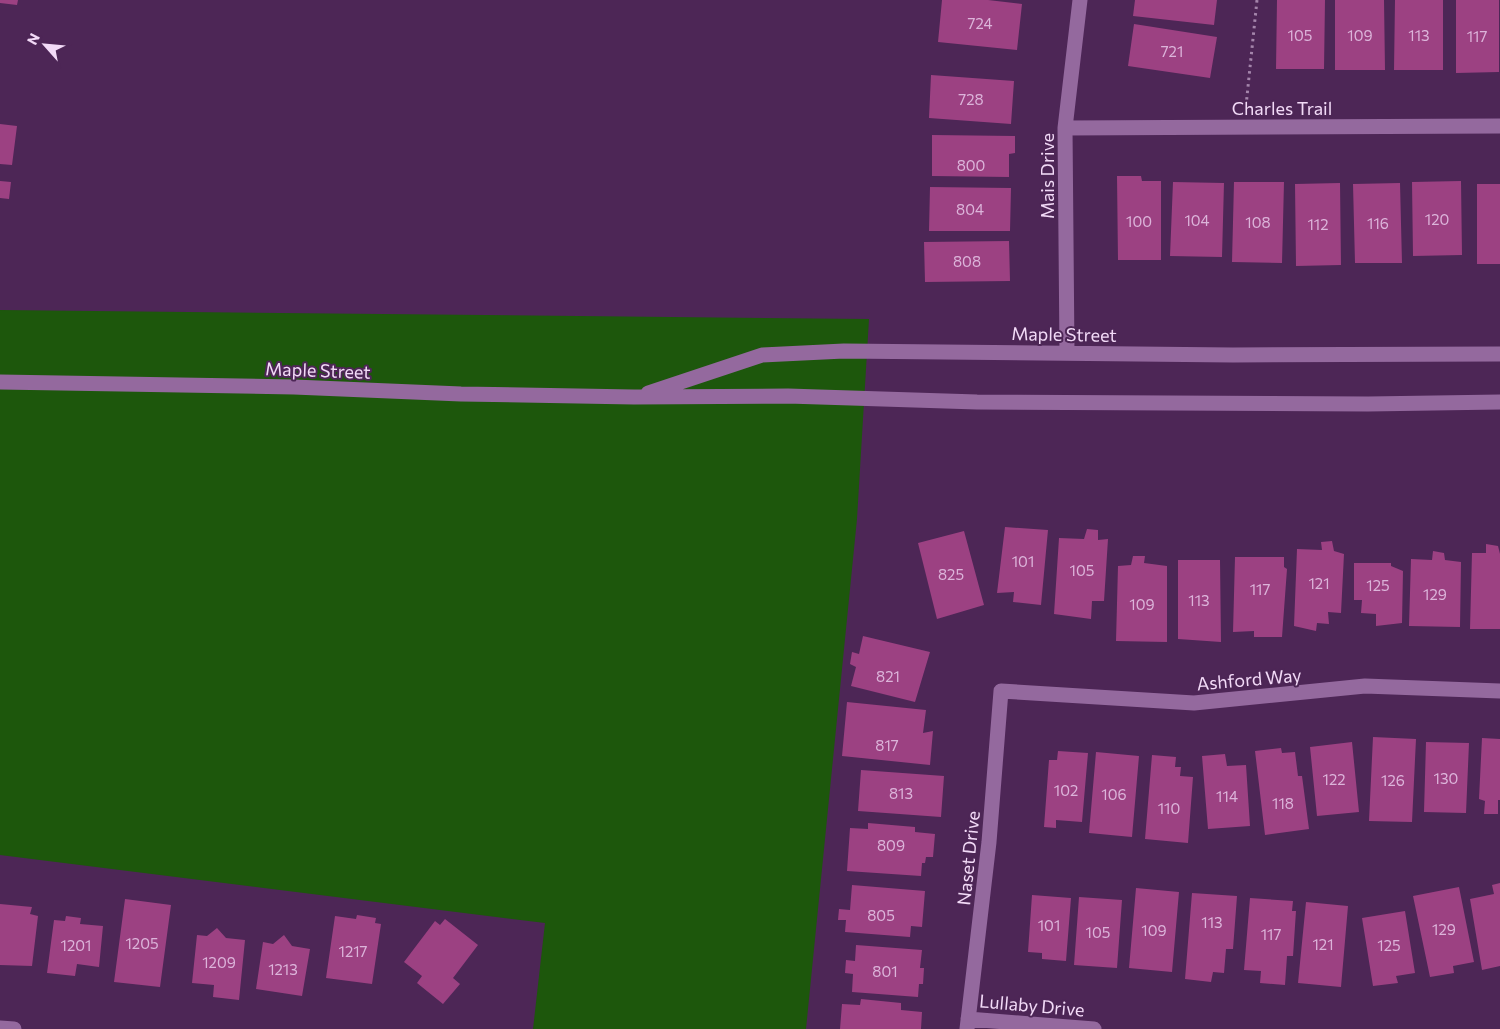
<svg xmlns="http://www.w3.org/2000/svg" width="1500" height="1029" viewBox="0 0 1500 1029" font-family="Commissioner,sans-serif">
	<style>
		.green { fill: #1d570c }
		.building { fill: #9c4182 }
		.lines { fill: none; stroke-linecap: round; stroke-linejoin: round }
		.path { stroke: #a485ab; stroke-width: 3; stroke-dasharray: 2.5 4; stroke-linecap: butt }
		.minor { stroke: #94699e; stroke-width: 15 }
		.labels { text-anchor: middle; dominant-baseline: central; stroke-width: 4; stroke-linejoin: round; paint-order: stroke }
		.number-label { font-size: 15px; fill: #dcb4da }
		.street-label { font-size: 18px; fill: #f2daf7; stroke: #4d2656 }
	</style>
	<rect width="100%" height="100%" fill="#4d2656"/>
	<!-- green -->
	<path class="green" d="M0,310L869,319L857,519L806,1029H533L545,923L0,855Z"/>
	<!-- building -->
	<path class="building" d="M0,0H18L17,5L0,3Z
		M942,0H988L1022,4L1017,50L938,42Z
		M1135,0H1217L1214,25L1133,16Z
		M1277,0H1325L1324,69H1276Z
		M1335,0H1384L1385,70H1335Z
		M1395,0H1443V70H1394Z
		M1456,0H1499V72L1456,73Z
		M1134,24L1217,37L1210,78L1128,66Z
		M931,75L1014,81L1011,124L929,118Z
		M0,124L17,126L12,165L0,164Z
		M932,135L1015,136V153L1009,154V177L932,176Z
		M1117,176H1141L1142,181H1161V260H1118Z
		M0,181L11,182L9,199L0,198Z
		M1461,181L1462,255L1413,256L1412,182Z
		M1173,182L1224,183L1222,257L1170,256Z
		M1234,182H1284L1282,263L1232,262Z
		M1340,183L1341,265L1296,266L1295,184Z
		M1400,183L1402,263H1355L1353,184Z
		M1477,184H1500V264H1477Z
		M930,187L1011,188L1010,231H929Z
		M1009,241L1010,281L925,282L924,242Z
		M1005,527L1048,530L1041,605L1013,602L1014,592L997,593Z
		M1087,529L1098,530V540L1108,539L1104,601H1092L1091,619L1054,614L1059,538L1084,539Z
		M964,531L984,605L937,619L918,543Z
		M1332,541L1334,551L1344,554L1341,613L1328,612L1329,624L1317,623L1316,631L1294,626L1297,549L1322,550L1321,542Z
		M1486,544L1498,546L1500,554V629H1470L1472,553H1486Z
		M1433,551L1444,553L1445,560L1461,562L1460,627L1409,626L1411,559L1432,560Z
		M1133,556H1145L1144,563L1167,566V642L1116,641L1118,566L1131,565Z
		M1235,557H1284V567L1287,569L1282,637H1254V631L1233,632Z
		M1178,560H1220L1221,642L1178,639Z
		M1354,563H1391V566L1403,571L1402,623L1376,626V614L1361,613L1362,600H1354Z
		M863,636L930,652L915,702L851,686L856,667L850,664L852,652L859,654Z
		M847,702L926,710L923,733L933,731L930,765L842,756Z
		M1373,737L1416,739L1412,822L1369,821Z
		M1482,738L1500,739V800H1498V814H1484L1485,801L1479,799Z
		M1352,742L1359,812L1317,816L1310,747Z
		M1426,742L1469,743L1466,813L1424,812Z
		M1281,748L1282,753L1295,752L1298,776H1302L1309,829L1265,835L1255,751Z
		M1058,751L1088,753L1082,822L1056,820V828L1044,827L1049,760H1057Z
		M1096,752L1139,756L1132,837L1089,833Z
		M1225,754L1227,766L1246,765L1250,826L1208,829L1202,756Z
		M1152,755L1176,757L1175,767H1181L1180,776L1193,777L1188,843L1145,839Z
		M861,770L944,776L941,817L858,811Z
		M868,823L915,827V832L935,834L933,857H926L925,863H922L921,876L847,871L850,828L868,829Z
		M1500,883V966L1482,970L1470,899L1494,894L1492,885Z
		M852,885L925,891L922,927L911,926L910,937L845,932L846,920H838L839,909L850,910Z
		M1459,887L1474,962L1453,966L1454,973L1430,977L1413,896Z
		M1136,888L1179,892L1172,972L1129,968Z
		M1192,893L1237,896L1233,949H1226L1224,973L1213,972L1211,982L1185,979Z
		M1032,895L1071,898L1066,961L1042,959V953L1028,952Z
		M1079,897L1122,900L1117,968L1074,965Z
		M1250,898L1293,901L1292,911H1296L1293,956H1287L1285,985L1260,983L1261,971L1244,970Z
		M125,899L171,905L160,987L114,982Z
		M1306,902L1348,906L1341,987L1298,983Z
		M0,904L32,907L30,914L38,916L32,966L0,965Z
		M1405,911L1415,973L1396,976L1398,983L1373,986L1362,918Z
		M357,915L376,918L375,923L381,924L372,984L326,978L335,916L356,919Z
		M66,916L81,918L80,924L103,926L99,967L77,964L75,976L47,973L54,920L65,921Z
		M445,919L478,945L453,978L460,984L443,1004L417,983L422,976L404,962L435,921L440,925Z
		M217,928L226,938L245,940L239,1000L213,997L214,985L192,983L197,935L207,936Z
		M284,935L292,946L310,949L302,996L256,989L263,942L273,944Z
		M856,945L922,950L920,968H924L923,984H919L918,997L852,992L853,974L845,973L846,960L855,961Z
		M861,999L901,1003V1010L922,1012L921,1029H840L842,1004L860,1005Z"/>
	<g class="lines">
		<!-- path -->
		<path class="path" d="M1246,106L1257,0"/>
		<!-- minor -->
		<path class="minor" d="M1065,128L1500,126
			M1067,353L1065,128L1080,0
			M0,382L294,387L461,394L634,397L788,396L977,402L1368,404L1500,402
			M648,393L762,355L844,351L1233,355L1500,354
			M968,1019L1094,1029
			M0,1028L14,1029
			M967,1029L989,842L1001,691L1194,703L1365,686L1500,691"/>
	</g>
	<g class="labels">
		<!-- number labels -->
		<g class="number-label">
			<text x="980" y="23">724</text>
			<text x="1300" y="35">105</text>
			<text x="1360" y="35">109</text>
			<text x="1419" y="35">113</text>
			<text x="1477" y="36">117</text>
			<text x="1172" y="51">721</text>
			<text x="971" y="99">728</text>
			<text x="971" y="165">800</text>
			<text x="970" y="209">804</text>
			<text x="1437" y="219">120</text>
			<text x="1197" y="220">104</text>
			<text x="1139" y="221">100</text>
			<text x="1258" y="222">108</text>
			<text x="1378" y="223">116</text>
			<text x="1318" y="224">112</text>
			<text x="967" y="261">808</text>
			<text x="1023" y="561">101</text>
			<text x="1082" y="570">105</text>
			<text x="951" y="574">825</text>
			<text x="1319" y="583">121</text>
			<text x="1378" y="585">125</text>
			<text x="1260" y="589">117</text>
			<text x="1435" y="594">129</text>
			<text x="1199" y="600">113</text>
			<text x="1142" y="604">109</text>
			<text x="888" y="676">821</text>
			<text x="887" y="745">817</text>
			<text x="1446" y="778">130</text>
			<text x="1334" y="779">122</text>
			<text x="1393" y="780">126</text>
			<text x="1066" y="790">102</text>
			<text x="901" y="793">813</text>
			<text x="1114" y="794">106</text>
			<text x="1227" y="796">114</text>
			<text x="1283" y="803">118</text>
			<text x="1169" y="808">110</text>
			<text x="891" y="845">809</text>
			<text x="881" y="915">805</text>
			<text x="1212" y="922">113</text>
			<text x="1049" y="925">101</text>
			<text x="1444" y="929">129</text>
			<text x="1154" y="930">109</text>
			<text x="1098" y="932">105</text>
			<text x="1271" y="934">117</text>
			<text x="142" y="943">1205</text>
			<text x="1323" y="944">121</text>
			<text x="76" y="945">1201</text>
			<text x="1389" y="945">125</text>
			<text x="353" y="951">1217</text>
			<text x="219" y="962">1209</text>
			<text x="283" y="969">1213</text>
			<text x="885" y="971">801</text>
		</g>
		<!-- street labels -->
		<g class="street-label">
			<text x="1282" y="108">Charles Trail</text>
			<text transform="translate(1047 176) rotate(-90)">Mais Drive</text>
			<text transform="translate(1064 334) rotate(1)">Maple Street</text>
			<text transform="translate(318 370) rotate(2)">Maple Street</text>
			<text transform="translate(1249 679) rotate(-5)">Ashford Way</text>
			<text transform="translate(968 858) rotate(-84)">Naset Drive</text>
			<text transform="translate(1032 1005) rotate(5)">Lullaby Drive</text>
		</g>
	</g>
	<!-- north arrow -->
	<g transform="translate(45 45) rotate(297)" stroke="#4d2656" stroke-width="4" paint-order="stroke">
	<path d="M0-4L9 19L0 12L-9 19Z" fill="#f2daf7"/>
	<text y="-8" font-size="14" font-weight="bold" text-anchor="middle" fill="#f2daf7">N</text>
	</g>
</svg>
